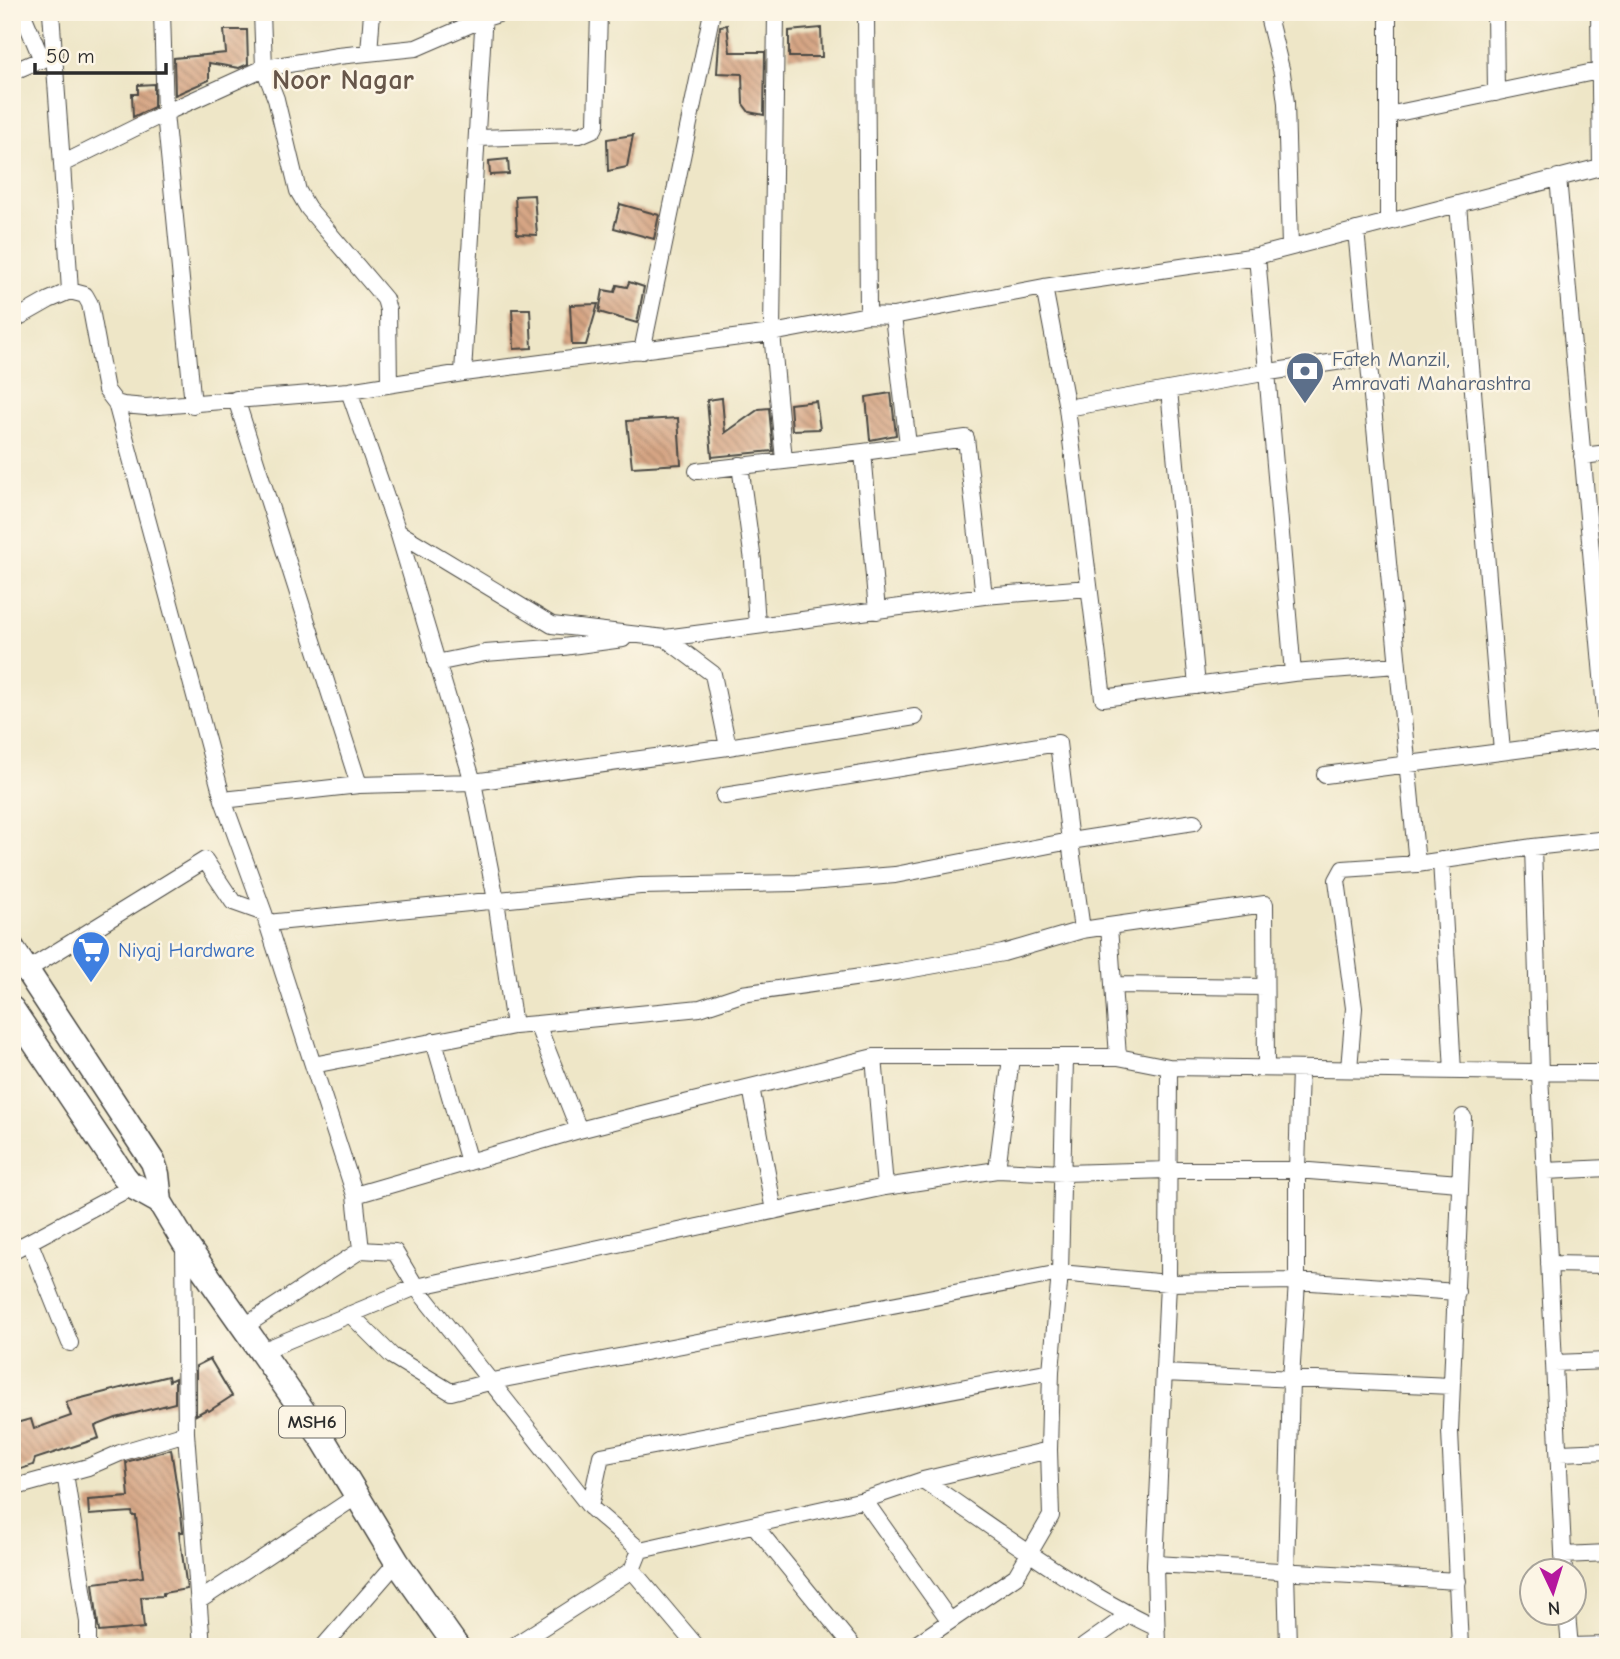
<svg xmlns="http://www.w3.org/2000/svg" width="1620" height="1659" viewBox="0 0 1620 1659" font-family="'Comic Neue',sans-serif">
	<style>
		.building { fill: url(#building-back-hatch) }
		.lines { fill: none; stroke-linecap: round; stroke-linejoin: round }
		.minor-casing { stroke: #484742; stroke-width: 18 }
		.primary-casing { stroke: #484742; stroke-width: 27 }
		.minor { stroke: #fff; stroke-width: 16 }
		.primary { stroke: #fff; stroke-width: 24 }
		.labels { text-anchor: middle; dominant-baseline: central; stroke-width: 5; stroke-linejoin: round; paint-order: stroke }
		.shield { fill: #fcf5e5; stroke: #6a6863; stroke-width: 2 }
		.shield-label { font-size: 19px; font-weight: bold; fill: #2b2b2b }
		.service-label { font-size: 21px; fill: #4e5e75; stroke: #fcf5e5; text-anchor: start }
		.shop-label { font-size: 21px; fill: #366cbe; stroke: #fcf5e5; text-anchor: start }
		.district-label { font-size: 28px; font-weight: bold; fill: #67564a; stroke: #fcf5e5 }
	</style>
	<defs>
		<pattern id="building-back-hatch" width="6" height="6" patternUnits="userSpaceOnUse" patternTransform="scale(1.75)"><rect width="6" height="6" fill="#d6a584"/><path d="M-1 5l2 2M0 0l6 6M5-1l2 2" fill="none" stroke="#ae876c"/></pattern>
	</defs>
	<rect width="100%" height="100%" fill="#fcf5e5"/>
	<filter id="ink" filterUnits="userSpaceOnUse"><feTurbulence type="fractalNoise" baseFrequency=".0143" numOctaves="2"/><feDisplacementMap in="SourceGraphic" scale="14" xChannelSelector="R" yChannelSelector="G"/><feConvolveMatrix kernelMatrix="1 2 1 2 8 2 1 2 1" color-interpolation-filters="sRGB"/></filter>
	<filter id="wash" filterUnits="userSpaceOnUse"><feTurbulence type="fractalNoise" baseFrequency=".00686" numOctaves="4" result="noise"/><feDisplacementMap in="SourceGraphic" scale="28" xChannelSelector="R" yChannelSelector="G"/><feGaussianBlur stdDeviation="1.57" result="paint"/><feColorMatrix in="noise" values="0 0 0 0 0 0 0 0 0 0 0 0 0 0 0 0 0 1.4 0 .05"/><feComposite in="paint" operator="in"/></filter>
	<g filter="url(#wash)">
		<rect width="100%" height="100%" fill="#eee6c7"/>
		<g id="blocks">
			<!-- building -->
			<path class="building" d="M727,25L730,52H765L764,115L749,112L743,104L742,74L717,73L720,26Z
				M821,28L822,57H789V31Z
				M224,30H247L248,64L239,68L209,63V80L175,95L174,58L226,53Z
				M154,84V107L133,117L132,94H138V85Z
				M633,135L627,167L608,171L607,139Z
				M508,159L509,174L490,175L489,161Z
				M534,195L537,235L517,234L515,196Z
				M620,204L659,215L654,239L614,228Z
				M629,282L644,287L637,323L599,312L603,290L615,292L617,285L627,287Z
				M598,304L586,345H572L570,305Z
				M512,309H530L532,348L514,349Z
				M891,393L896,435L870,440L866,397Z
				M722,398L725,433L759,409L769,408L773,451L712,457L707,400Z
				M816,401L820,429L792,430L790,404Z
				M678,418L681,464L632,467L627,421Z
				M210,1359L232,1396L209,1411L207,1409L196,1415V1366Z
				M168,1376L169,1381L175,1378V1403L116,1418L95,1426L99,1438L35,1459L33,1465L12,1472V1424L31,1419L34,1429L71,1416L66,1402Z
				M171,1449L181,1514L183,1532H179L187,1589L163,1593V1596L141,1597L144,1628L99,1632L93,1583L143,1577L136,1516H133L132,1512L89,1515L88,1500L129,1497L126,1462Z"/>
		</g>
	</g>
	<g filter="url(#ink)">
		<use href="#blocks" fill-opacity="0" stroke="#484742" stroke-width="2"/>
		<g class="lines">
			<defs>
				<path id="minor" d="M22,12L42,60
					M51,12L54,54
					M162,12L165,113L193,405
					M262,12L264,68L276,99L298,191L308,208L385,299L388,310L389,385
					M776,12L772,333L784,460
					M866,12L868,315
					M1267,12L1282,73L1286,103L1290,247
					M1495,12L1496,93
					M1599,12L1601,166
					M369,53L372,12
					M12,72L54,54L62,164L165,113L264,68L338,56L416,48L483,19L505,12
					M1388,115L1608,69
					M478,138L580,135L594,129L596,124L599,12
					M62,164L70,291
					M1558,177L1608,744
					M1458,204L1502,752
					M1388,222V12
					M1356,230L1417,864
					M1257,256L1293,673
					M1044,287L1067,408L1103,698L1293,673L1397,665
					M893,316L908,445
					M12,321L49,300L70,291L85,295L90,304L106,390L116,403L123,405L146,407L349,391L463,373L772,333L868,315L893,316L1044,287L1257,256L1608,165
					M642,351L712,12
					M463,373L484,12
					M1169,390L1197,686
					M349,391L398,532L473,782L496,900L514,1026
					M236,399L359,785L473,782L728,747L915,717
					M116,403L223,800L264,913L355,1195
					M1067,408L1269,372L1369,357
					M863,452L877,611
					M1582,456L1608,453
					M740,465L753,561L757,626
					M697,471L863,452L966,438L984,596
					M398,532L552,625L665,638L713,674L728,747
					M665,638L984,596L1089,588
					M436,663L485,653L563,647L623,639
					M1325,775L1608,738
					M724,796L1058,743L1070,841L1194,822
					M223,800L359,785
					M1533,847L1540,1073L1564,1572
					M1441,860L1453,1071
					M267,923L640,886L797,883L895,875L1070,841L1082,930L1109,926L1118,1057
					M1109,926L1265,904L1266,1068
					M27,970L205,860L233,902L264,913
					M1114,985L1265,987
					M537,1024L700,1008L742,994L896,972L1003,953L1082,930
					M434,1041L469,1162
					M874,1057L885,1187
					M313,1065L514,1026L537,1024L579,1130
					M1349,1069L1354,1008L1337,880L1343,869L1417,864L1533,847L1608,839
					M751,1087L774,1211
					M997,1170L1011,1058
					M1546,1171L1608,1168
					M30,1243L70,1343
					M184,1245L186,1433L202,1647
					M361,1250L395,1252L416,1287L590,1507L640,1550
					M12,1251L139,1183
					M1549,1264L1608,1265
					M350,1314L392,1356L451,1392L493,1381L1060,1273L1168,1283L1297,1281L1457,1292
					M245,1326L361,1250L355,1195L579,1130L689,1102L874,1057H1118L1169,1067L1608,1073
					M262,1351L416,1287L885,1187L997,1170L1063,1173L1169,1170H1297L1459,1183
					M1554,1363L1608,1361
					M1164,1373L1451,1386
					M1560,1453L1608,1451
					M65,1473L88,1622V1647
					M923,1480C997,1530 1077,1591 1157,1628
					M12,1488L88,1467L120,1453L186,1433
					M864,1500L950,1621
					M590,1507L601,1456L1051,1371
					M754,1525L853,1647
					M1563,1555L1608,1553
					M1155,1564L1458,1581
					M632,1570L697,1647
					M200,1600L357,1496
					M1567,1614L1570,1647
					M1570,1646L1608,1645
					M323,1647L397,1562
					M512,1647L632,1570L640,1550L864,1500L923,1480L1049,1450
					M912,1647L1016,1576L1051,1516L1049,1450L1051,1371L1060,1273L1065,1058
					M1083,1647L1128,1615
					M1157,1647L1155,1564L1168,1283L1169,1067
					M1288,1647L1286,1571L1291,1380L1297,1281V1170L1300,1069
					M1460,1647L1450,1431L1463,1117"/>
				<path id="primary" d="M12,948L153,1162L157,1174L160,1202L184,1242L324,1441L397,1562L457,1647
					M12,1009L124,1176L133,1187L160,1202"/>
			</defs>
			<!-- minor casing -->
			<use href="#minor" class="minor-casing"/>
			<!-- primary casing -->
			<use href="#primary" class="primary-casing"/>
			<!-- minor -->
			<use href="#minor" class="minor"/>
			<!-- primary -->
			<use href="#primary" class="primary"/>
		</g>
	</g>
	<!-- icons -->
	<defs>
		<symbol id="bank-pin" viewBox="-11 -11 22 30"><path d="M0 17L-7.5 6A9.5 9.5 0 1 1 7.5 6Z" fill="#5c6f8a" stroke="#fcf5e5"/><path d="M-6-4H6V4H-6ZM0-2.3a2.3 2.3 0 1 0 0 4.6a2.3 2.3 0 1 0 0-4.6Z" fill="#fff"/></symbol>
		<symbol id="supermarket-pin" viewBox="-11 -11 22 30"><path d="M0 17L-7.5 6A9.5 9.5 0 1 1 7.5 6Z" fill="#3f7fe0" stroke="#fcf5e5"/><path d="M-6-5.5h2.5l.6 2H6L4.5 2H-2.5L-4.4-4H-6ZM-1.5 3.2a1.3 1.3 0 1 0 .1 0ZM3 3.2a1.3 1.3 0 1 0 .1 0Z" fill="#fff"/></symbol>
	</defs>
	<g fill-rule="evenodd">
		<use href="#bank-pin" x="1283" y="349" width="44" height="60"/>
		<use href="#supermarket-pin" x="69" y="928" width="44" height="60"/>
	</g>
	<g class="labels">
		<!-- shield labels -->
		<rect class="shield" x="279" y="1406.5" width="66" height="31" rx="5"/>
		<g class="shield-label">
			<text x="312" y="1422">MSH6</text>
		</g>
		<!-- service labels -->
		<g class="service-label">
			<text x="1332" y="359">Fateh Manzil,<tspan x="1332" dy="24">Amravati Maharashtra</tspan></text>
		</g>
		<!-- shop labels -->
		<g class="shop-label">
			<text x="118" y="950">Niyaj Hardware</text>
		</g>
		<!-- district labels -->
		<g class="district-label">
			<text x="343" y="80">Noor Nagar</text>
		</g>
	</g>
	<!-- margin -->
	<rect width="1620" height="1659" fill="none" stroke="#fcf5e5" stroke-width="42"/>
	<!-- north arrow -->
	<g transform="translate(1553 1592) rotate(176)"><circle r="33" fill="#fcf5e5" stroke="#a8a49b" stroke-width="2"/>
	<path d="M0-5L12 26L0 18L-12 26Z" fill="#b5179e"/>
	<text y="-10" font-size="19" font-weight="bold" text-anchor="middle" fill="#2b2b2b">N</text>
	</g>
	<!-- scale -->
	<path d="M35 63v10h131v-10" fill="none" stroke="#2b2b2b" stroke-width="3.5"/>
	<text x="46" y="63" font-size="21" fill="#2b2b2b" stroke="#fcf5e5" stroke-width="5" paint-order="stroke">50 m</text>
</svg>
